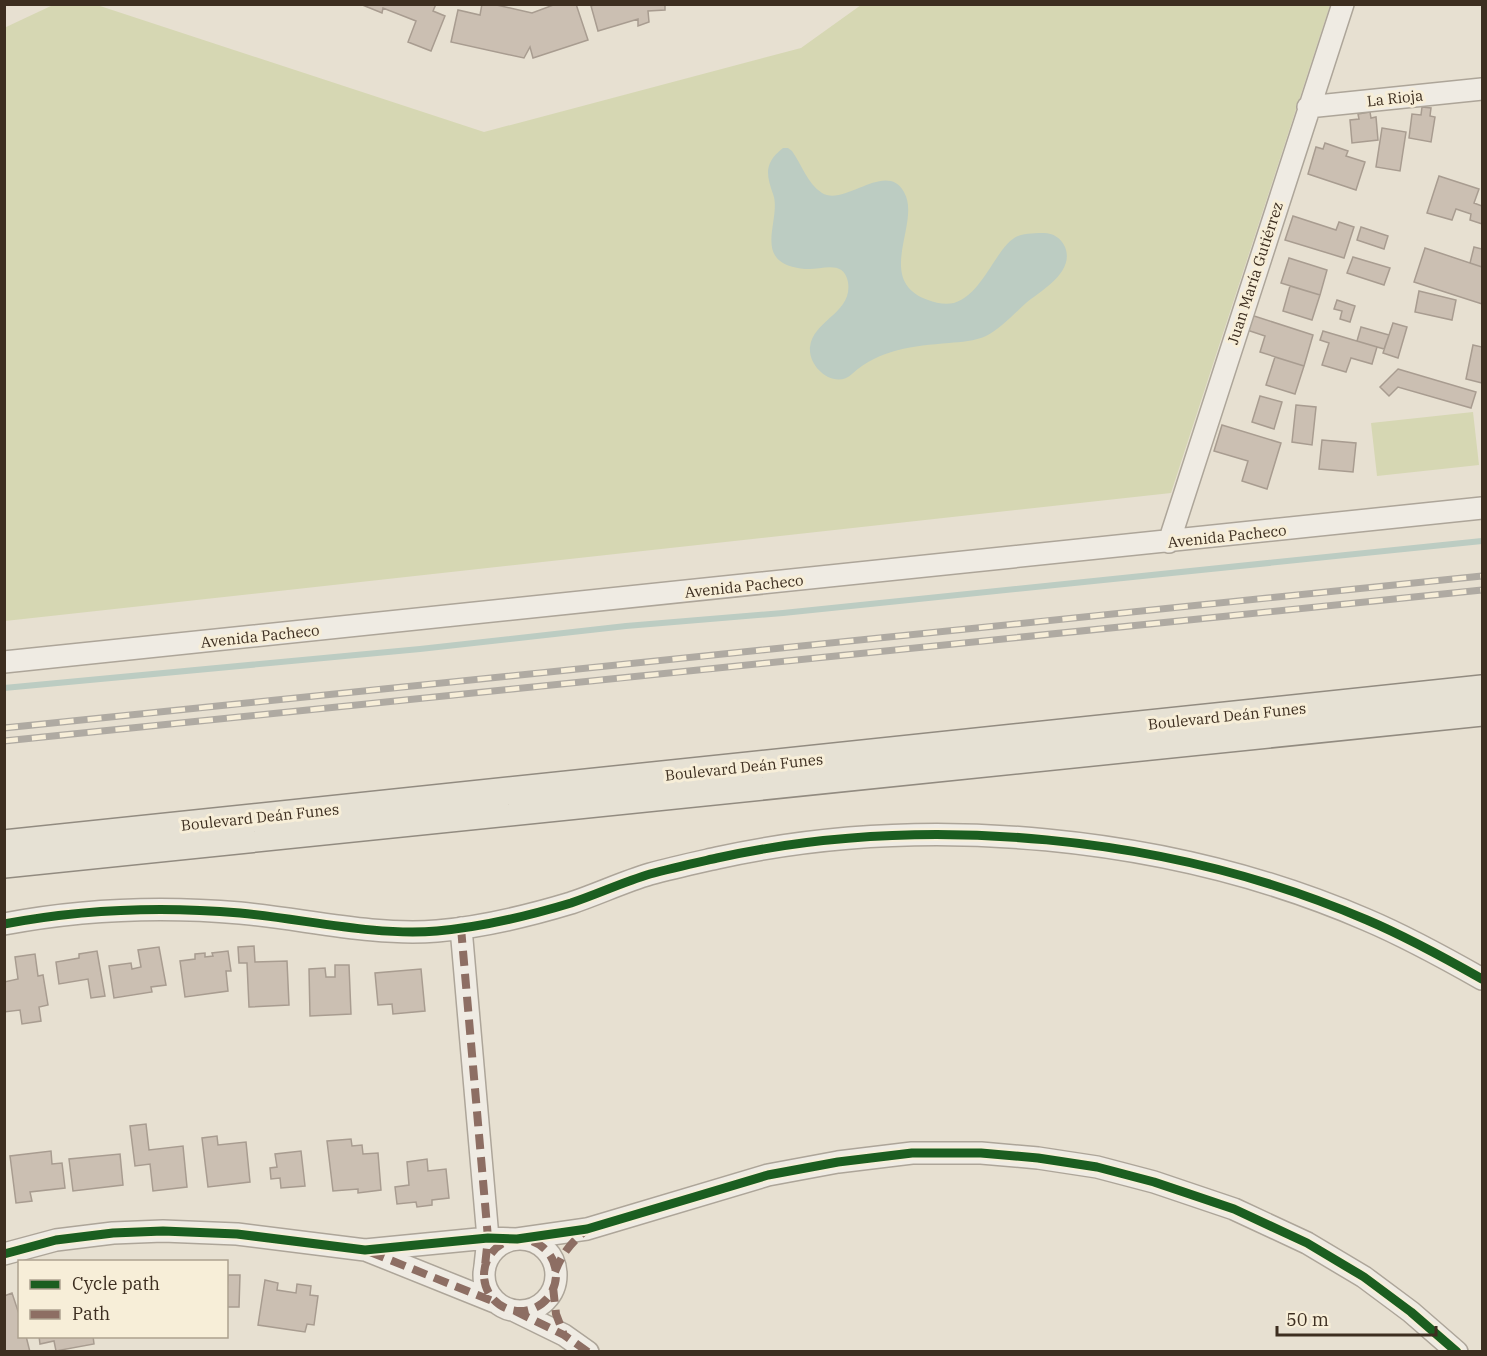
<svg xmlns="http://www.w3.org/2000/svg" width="1487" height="1356" viewBox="0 0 1487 1356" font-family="'IBM Plex Serif',serif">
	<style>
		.green { fill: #d6d7b3 }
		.water { fill: #bcccc2 }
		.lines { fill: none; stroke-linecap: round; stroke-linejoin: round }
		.stream { stroke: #bcccc2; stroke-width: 6 }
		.building { fill: #cbbfb2; stroke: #a89c90; stroke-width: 1.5 }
		.minor-casing { stroke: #ada599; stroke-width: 24 }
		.major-casing { stroke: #928b80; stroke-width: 30 }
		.minor { stroke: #efebe3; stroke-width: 21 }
		.major { stroke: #e6e1d4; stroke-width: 27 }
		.rail-casing { stroke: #afaaa2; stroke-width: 7 }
		.rail { stroke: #f7eed8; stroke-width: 4.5; stroke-dasharray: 14; stroke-linecap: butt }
		.quiet { stroke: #8d6e63; stroke-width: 8; stroke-dasharray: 15 8; stroke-linecap: butt }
		.cycleway-casing { stroke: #f7eed8; stroke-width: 13 }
		.cycleway { stroke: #1b5e20; stroke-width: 9 }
		.labels { text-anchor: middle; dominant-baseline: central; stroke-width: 6; stroke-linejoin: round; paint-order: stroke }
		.street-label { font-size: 15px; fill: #3d2e20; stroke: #f7eed8 }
	</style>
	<rect width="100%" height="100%" fill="#e7e0d1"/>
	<!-- green -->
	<path class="green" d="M53,5H97L484,132L801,48L861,5H1330L1171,493L5,621L4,28Z
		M1473,412L1479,465L1377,476L1371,423Z"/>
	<!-- water -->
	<path class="water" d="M783,148H788L792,151C802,165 807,183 822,193C845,207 886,160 904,192C922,223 873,280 928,300C936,303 945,305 954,303C985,293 996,245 1018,236C1026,233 1037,233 1044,233C1053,233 1061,238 1065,247C1075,272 1042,290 1026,303C1014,314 1000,329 986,336C975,341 961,342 949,343C913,346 880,349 852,374C835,390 808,368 810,347C813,320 853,313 848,282C844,260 823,269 809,269C801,269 790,267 783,263C759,249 781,215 773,194C766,174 764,163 783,148Z"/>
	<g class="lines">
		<!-- stream -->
		<path class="stream" d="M4,688L420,649L626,626L783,613L1482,541"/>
	</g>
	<!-- building -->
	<path class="building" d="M360,4H436L433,11L445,16L431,51L408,42L416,21L383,8L382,13Z
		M482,4H492L532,13L556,4H576L588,40L533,58L530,47L524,58L451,42L458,10L480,15Z
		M597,4H665V10L648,11L649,22L638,26V19L598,31L591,6Z
		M1422,107L1431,108L1430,116L1435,117L1431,142L1409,138L1412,114L1421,115Z
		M1370,112L1371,118L1376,117L1378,140L1352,143L1350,120L1359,119L1358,114Z
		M1382,128L1406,132L1400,171L1376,167Z
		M1325,143L1348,151L1346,156L1365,162L1356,190L1308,174L1316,147L1323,149Z
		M1439,176L1479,189L1474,203L1482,206V224L1470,220L1471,214L1456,209L1452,220L1427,213Z
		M1293,216L1336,230L1339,222L1354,227L1344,258L1285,240Z
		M1361,227L1388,236L1384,249L1357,240Z
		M1474,247L1482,249V267L1470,263Z
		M1425,248L1482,267V304L1414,282Z
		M1353,257L1390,268L1384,285L1347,273Z
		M1289,258L1327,270L1320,295L1281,283Z
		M1290,286L1320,295L1312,320L1283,311Z
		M1419,291L1456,300L1452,320L1415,312Z
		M1337,300L1355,306L1350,322L1340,319L1342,311L1334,309Z
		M1251,315L1313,335L1304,366L1260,352L1265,336L1247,330Z
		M1393,323L1407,327L1398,358L1383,353Z
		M1361,327L1389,335L1384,349L1357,341Z
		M1323,331L1377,347L1372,364L1351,358L1346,372L1322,365L1329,343L1320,340Z
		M1473,345L1482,347V383L1466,379Z
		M1275,357L1304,366L1295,394L1266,385Z
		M1398,369L1476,392L1471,408L1398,387L1389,396L1380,387Z
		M1260,396L1282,402L1274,429L1252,422Z
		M1296,405L1316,407L1312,445L1292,442Z
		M1222,425L1281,443L1267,489L1242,481L1248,461L1214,451Z
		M1322,440L1356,443L1353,472L1319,469Z
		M254,946L255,962L287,961L289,1005L249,1007L247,963H239L238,947Z
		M159,947L166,985L151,987L152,992L114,998L109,966L131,963L132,969L141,967L138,950Z
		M97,951L105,996L91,998L88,979L59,984L56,962L79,958V954Z
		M228,951L231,971H226L228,991L185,997L180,961L195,959V954L205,953V957L213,956L212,953Z
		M35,954L38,976L43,975L48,1005L39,1007L41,1021L22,1024L20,1010L4,1012V982L18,979L15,957Z
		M335,965H349L351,1014L310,1016L309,969L325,968L326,977H335Z
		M421,969L425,1011L393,1014L392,1004L378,1005L375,973Z
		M146,1124L149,1150L183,1146L187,1187L153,1191L150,1164L135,1166L130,1126Z
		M217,1136L218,1145L246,1142L250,1182L208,1187L202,1138Z
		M351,1139L352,1146L362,1145L363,1154L378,1153L381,1190L358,1193V1189L333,1191L327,1141Z
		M51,1151L52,1164L62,1163L65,1188L30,1192L32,1201L16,1203L10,1156Z
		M301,1151L305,1186L281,1188L280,1178L271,1179L270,1168L277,1167L275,1154Z
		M120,1154L123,1185L73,1191L69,1159Z
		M427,1159L428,1171L446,1169L449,1198L432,1200V1205L417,1207L416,1202L397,1204L395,1187L409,1185L407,1162Z
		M228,1275H240L239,1307H226Z
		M265,1280L278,1283L277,1290L296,1293L297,1284L311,1286L310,1295L318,1296L314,1325L307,1324L305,1332L258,1325Z
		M12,1293L20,1317V1336H26L30,1352H4V1296Z
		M39,1336H93L94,1344L56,1351L54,1341L40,1344Z"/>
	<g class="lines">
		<defs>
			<path id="minor" d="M1308,107L1482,89
				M1169,542L1343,4
				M4,662L1482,508
				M4,924C83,909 160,906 240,913C305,919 372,936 437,931C482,927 528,916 571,903C598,894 623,882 650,874C672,868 695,863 717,858C926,812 1170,835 1367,920C1407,937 1445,958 1482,979
				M461,928L488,1238L485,1266
				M484 1275a36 36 0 1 1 72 0a36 36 0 1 1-72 0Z
				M368,1251L495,1302
				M4,1254L56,1240L113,1233L163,1231L237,1234L365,1250L488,1238L517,1239L587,1229L768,1175L838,1162L912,1153H981L1038,1158L1097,1167L1154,1182L1234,1209L1307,1243L1364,1277L1411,1312L1457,1352
				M515,1311L564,1335L588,1352"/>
			<path id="major" d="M4,844L1482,689
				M4,864L1482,712"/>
		</defs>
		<!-- minor casing -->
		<use href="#minor" class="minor-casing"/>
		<!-- major casing -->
		<use href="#major" class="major-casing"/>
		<!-- minor -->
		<use href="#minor" class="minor"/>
		<!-- major -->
		<use href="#major" class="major"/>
		<defs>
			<path id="rail" d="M4,728L1482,576
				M4,741L1482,590"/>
		</defs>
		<!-- rail casing -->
		<use href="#rail" class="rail-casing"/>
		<!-- rail -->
		<use href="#rail" class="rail"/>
		<!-- quiet -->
		<path class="quiet" d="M461,928L488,1238L485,1266
			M484 1275a36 36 0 1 1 72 0a36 36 0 1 1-72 0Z
			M370,1252L495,1302
			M555,1272C562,1254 570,1244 584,1232
			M553,1287L556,1314L564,1335
			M515,1311L564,1335L588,1352"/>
		<defs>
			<path id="cycleway" d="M4,924C83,909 160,906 240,913C305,919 372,936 437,931C482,927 528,916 571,903C598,894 623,882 650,874C672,868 695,863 717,858C926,812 1170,835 1367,920C1407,937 1445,958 1482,979
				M4,1254L56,1240L113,1233L163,1231L237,1234L365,1250L488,1238L517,1239L587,1229L768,1175L838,1162L912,1153H981L1038,1158L1097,1167L1154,1182L1234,1209L1307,1243L1364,1277L1411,1312L1457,1352"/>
		</defs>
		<!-- cycleway casing -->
		<use href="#cycleway" class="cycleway-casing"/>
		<!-- cycleway -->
		<use href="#cycleway" class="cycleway"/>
	</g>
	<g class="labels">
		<!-- street labels -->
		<g class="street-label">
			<text transform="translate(1395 98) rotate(-6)">La Rioja</text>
			<text transform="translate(1255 273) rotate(-72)">Juan María Gutiérrez</text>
			<text transform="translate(1227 536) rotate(-6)">Avenida Pacheco</text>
			<text transform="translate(744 586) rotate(-6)">Avenida Pacheco</text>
			<text transform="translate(260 636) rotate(-6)">Avenida Pacheco</text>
			<text transform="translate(1227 716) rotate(-6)">Boulevard Deán Funes</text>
			<text transform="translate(744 767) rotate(-6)">Boulevard Deán Funes</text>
			<text transform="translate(260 817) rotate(-6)">Boulevard Deán Funes</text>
		</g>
	</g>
	<!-- border -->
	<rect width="1487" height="1356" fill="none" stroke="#3d2e20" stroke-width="12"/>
	<!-- legend -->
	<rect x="18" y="1260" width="210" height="78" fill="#f7eed8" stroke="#ada18e" stroke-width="1.5"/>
	<rect x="30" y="1280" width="30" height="9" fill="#1b5e20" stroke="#ada18e" stroke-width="1.5"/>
	<text x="72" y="1290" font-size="18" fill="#3d2e20">Cycle path</text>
	<rect x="30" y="1310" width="30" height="9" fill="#8d6e63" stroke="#ada18e" stroke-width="1.5"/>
	<text x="72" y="1320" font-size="18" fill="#3d2e20">Path</text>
	<!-- scale -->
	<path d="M1277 1326v9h159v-9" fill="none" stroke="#3d2e20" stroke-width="3"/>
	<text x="1286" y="1326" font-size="18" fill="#3d2e20" stroke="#f7eed8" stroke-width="4.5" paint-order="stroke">50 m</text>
</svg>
